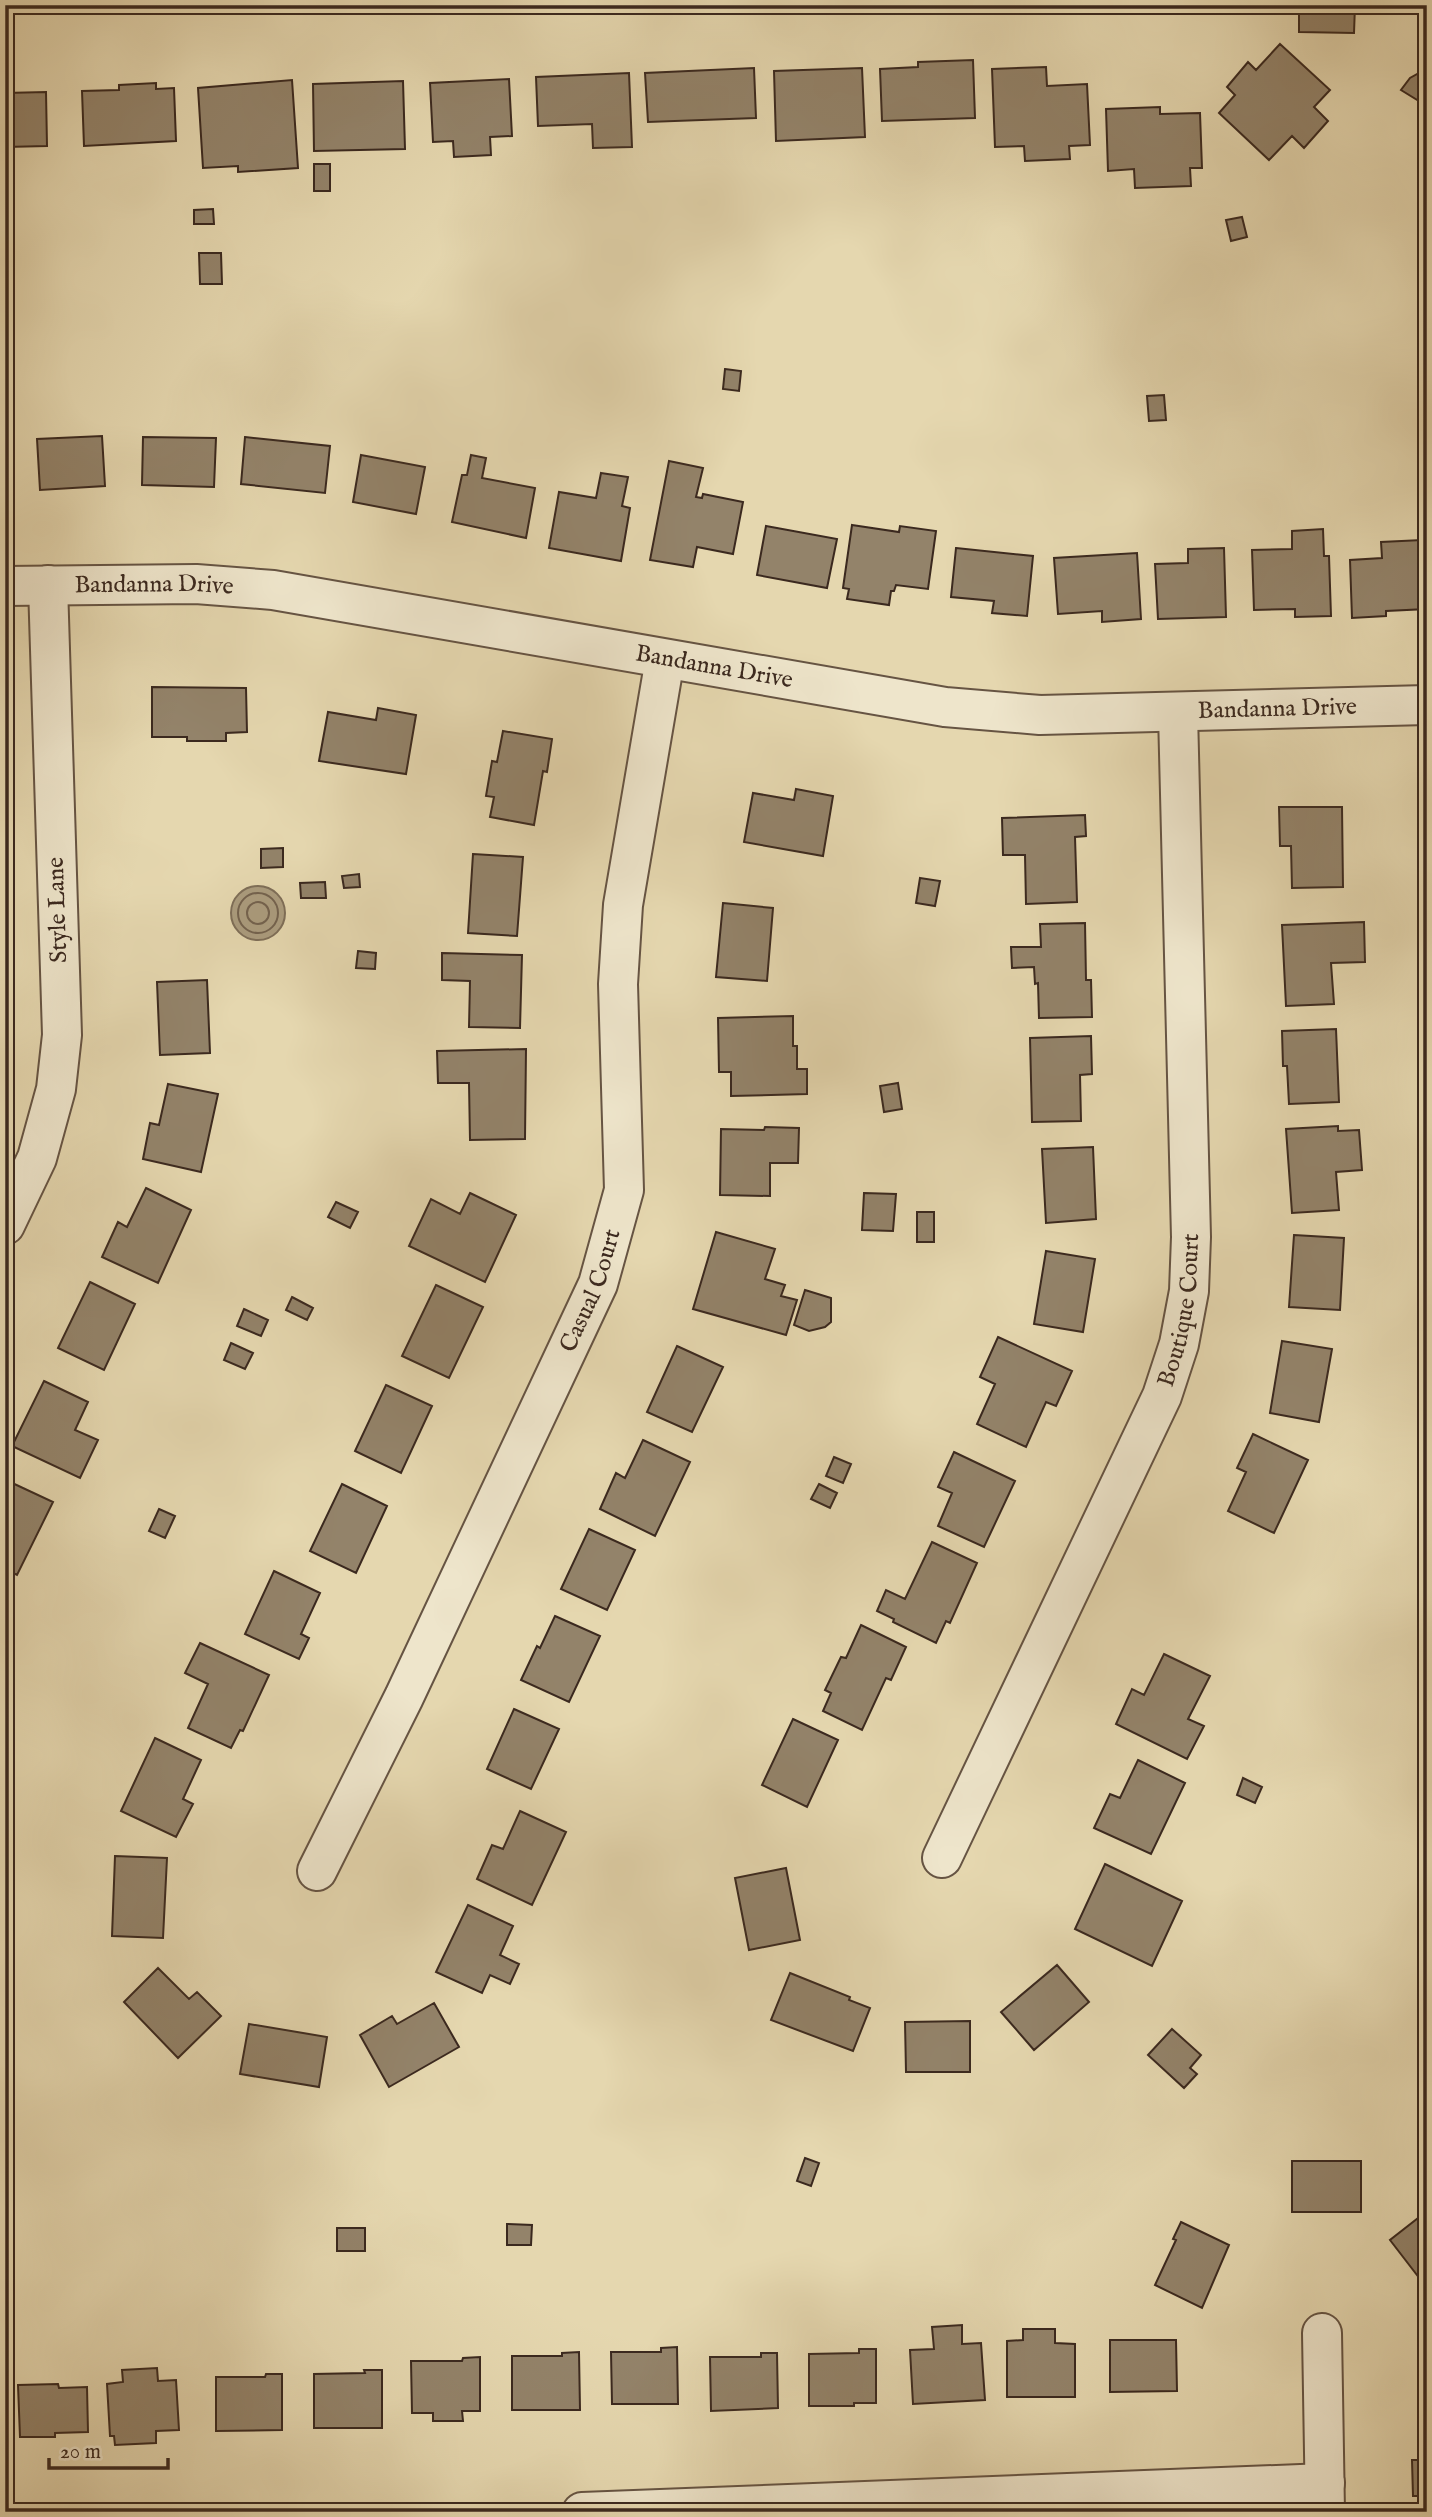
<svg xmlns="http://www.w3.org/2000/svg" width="1432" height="2517" viewBox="0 0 1432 2517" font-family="'IM FELL English',serif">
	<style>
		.water { fill: #ab9c7e; stroke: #7e6e58; stroke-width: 2 }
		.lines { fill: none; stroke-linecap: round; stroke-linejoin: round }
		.shore { stroke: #73624e; stroke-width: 2 }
		.building { fill: #93836a; stroke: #3b291f; stroke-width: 2 }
		.minor-casing { stroke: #665443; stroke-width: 42 }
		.minor { stroke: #eee5cb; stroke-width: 38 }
		.labels { text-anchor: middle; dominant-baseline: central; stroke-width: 5; stroke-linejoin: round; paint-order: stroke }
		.street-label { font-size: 24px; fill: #3b291f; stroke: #eee5cb }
	</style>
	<rect width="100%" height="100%" fill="#e5d7af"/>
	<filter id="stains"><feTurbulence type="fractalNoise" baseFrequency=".00286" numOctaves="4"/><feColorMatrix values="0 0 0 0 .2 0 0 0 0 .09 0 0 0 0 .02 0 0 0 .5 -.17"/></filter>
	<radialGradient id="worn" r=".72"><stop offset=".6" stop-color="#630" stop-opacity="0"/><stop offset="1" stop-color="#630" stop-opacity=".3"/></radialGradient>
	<!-- water -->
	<path class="water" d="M231 913a27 27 0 1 1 54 0a27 27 0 1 1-54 0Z"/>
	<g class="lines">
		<!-- shore -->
		<path class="shore" d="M238 913a20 20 0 1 1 40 0a20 20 0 1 1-40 0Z
			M247 913a11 11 0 1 1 22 0a11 11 0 1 1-22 0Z"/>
	</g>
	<!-- building -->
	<path class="building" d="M1292,5H1355L1354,33L1299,32V9H1292Z
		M1280,44L1330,90L1314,107L1328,121L1304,148L1292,136L1269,160L1219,113L1235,95L1227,87L1248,62L1256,70Z
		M973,60L975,118L882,121L880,69L918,67V62Z
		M1046,67L1047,86L1087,84L1090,145L1069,146L1070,159L1025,161L1024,146L995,147L992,69Z
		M754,68L756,118L648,122L645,73Z
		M862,68L865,137L776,141L774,71Z
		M629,73L632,147L593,148L592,124L538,126L536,77Z
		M1419,73H1427V106L1401,90L1410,78Z
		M509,79L512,136L490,137L491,155L454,157L453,141L433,142L430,83Z
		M292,80L298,168L238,172V166L203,168L198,88Z
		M403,81L405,149L314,151L313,84Z
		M156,83V89L174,88L176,141L84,146L82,91L119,90V85Z
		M46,92L47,146L5,147V93Z
		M1160,107V114L1200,113L1202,168H1190L1191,186L1135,188L1134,169L1108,171L1106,109Z
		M314,164H330V191H314Z
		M213,209L214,224H194V210Z
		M1242,217L1247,237L1231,241L1226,220Z
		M199,253H221L222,284H200Z
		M725,369L741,371L739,391L723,389Z
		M1164,395L1166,420L1149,421L1147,396Z
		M102,436L105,486L40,490L37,439Z
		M143,437L216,438L214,487L142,485Z
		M245,437L330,446L325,493L241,484Z
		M361,455L425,467L416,514L353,502Z
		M471,455L486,458L482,478L535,488L526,538L452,522L462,475H467Z
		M669,461L703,468L696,497L702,498L703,494L743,502L733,554L697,547L693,567L650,560Z
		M601,473L628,477L622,506L630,508L621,561L549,548L559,492L596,498Z
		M852,525L899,532L900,526L936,531L928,589L896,585L894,591H891L889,605L847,599L849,589L843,588Z
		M766,526L837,539L827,588L757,575Z
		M1323,529L1324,556H1329L1331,616L1295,617V609L1254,610L1252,550L1292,549V531Z
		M1422,540L1423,552H1427V609L1386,611V616L1352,618L1350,560L1382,558L1381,542Z
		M956,548L1033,556L1027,616L992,613L994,601L951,597Z
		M1224,548L1226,617L1158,619L1155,564L1188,563V549Z
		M1137,553L1141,619L1102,622V611L1058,614L1054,558Z
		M152,687L246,688L247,732L226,733V741H187V737H152Z
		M378,708L416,715L406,774L319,761L328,712L376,720Z
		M503,731L552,739L547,772L543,771L534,825L490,817L494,797L486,796L492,761L497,762Z
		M796,789L833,796L823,856L744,842L753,793L794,800Z
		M1279,807H1342L1343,887L1292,888L1291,846H1280Z
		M1085,815L1086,836L1075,837L1077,902L1026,904L1025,855H1003L1002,818Z
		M283,848V867L261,868V849Z
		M473,854L523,857L517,936L468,933Z
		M359,874L360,887L344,888L342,876Z
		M920,878L940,881L935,906L916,903Z
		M325,882L326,898H301L300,883Z
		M723,903L773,908L767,981L716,977Z
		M1364,922L1365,962L1331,963L1334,1004L1286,1006L1282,925Z
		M1085,923L1086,980H1091L1092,1017L1039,1018L1038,983L1035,984L1034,967L1012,968L1011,947H1041L1040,924Z
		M358,951L376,953L375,969L356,968Z
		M442,953L522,955L520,1028L469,1027L470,981L442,980Z
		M207,980L210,1053L160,1055L157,982Z
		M793,1016V1046H797V1069H807V1094L731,1096V1072H719L718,1018Z
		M1336,1029L1339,1102L1289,1104L1287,1066H1283L1282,1031Z
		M1091,1036L1092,1074L1080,1075L1081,1121L1032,1122L1030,1038Z
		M526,1049L525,1139L470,1140L469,1083H438L437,1051Z
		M898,1083L902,1109L884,1112L880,1086Z
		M168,1084L218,1094L201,1172L143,1159L150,1123L159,1125Z
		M1338,1126V1131L1359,1130L1362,1170L1336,1172L1339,1210L1292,1213L1286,1129Z
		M765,1127L799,1128L798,1163H770V1196L720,1195L721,1129L764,1130Z
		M1093,1147L1096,1219L1046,1223L1042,1149Z
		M146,1188L191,1210L158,1283L102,1257L118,1222L127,1227Z
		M470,1193L516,1215L485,1282L409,1246L431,1199L460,1214Z
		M864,1193L896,1194L893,1231L862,1230Z
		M336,1202L358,1212L350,1228L328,1217Z
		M917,1212H934V1242H917Z
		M716,1232L775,1249L765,1279L785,1285L781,1296L797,1300L786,1335L693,1309Z
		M1294,1235L1344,1238L1340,1310L1289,1307Z
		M1046,1251L1095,1259L1083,1332L1034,1324Z
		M90,1282L135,1304L104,1370L58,1348Z
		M436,1285L483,1307L449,1378L402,1356Z
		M805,1290L831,1298V1322L825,1327L809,1331L794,1325Z
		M292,1297L313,1308L307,1320L286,1310Z
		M244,1309L268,1320L261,1336L237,1326Z
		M998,1337L1072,1371L1056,1406L1046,1402L1026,1447L977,1424L995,1384L980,1377Z
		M1282,1341L1332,1349L1319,1422L1270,1413Z
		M231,1343L253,1353L245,1369L224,1360Z
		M677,1346L723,1367L692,1432L647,1412Z
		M44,1381L88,1402L75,1430L98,1440L80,1478L12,1446Z
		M386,1385L432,1406L401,1473L355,1451Z
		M1253,1434L1308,1460L1274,1533L1228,1511L1246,1472L1237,1468Z
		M643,1440L690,1462L655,1536L600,1509L616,1473L625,1478Z
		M954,1452L1015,1481L984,1547L938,1526L952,1493L938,1487Z
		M834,1457L851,1464L843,1483L826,1476Z
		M8,1481L53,1502L17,1575L5,1569V1487Z
		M342,1484L387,1506L356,1573L310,1551Z
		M819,1484L837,1493L830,1508L811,1499Z
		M159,1509L175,1516L165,1538L149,1531Z
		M589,1529L635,1550L607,1610L561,1589Z
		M932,1542L977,1563L950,1623L946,1621L936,1643L893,1622L894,1619L877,1611L886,1590L905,1599Z
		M274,1571L320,1593L301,1634L309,1638L299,1659L245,1634Z
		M555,1616L600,1636L569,1702L521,1680L537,1646L540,1648Z
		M861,1625L906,1647L891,1680L886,1678L862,1730L823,1711L831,1693L825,1690L841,1657L846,1658Z
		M200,1643L269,1675L243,1731L240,1730L231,1748L188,1728L208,1684L185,1673Z
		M1164,1654L1210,1676L1188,1719L1204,1726L1187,1759L1116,1724L1132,1689L1144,1695Z
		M514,1709L559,1729L531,1789L487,1769Z
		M793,1719L838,1740L807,1807L762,1785Z
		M155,1738L201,1760L183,1799L193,1804L176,1837L121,1811Z
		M1138,1760L1185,1783L1151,1854L1094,1828L1110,1794L1120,1798Z
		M1243,1778L1262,1787L1255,1803L1237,1795Z
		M520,1811L566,1832L532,1905L477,1879L492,1845L503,1849Z
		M115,1856L167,1858L163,1938L112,1936Z
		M1105,1864L1182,1901L1152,1966L1075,1929Z
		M786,1868L800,1940L749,1950L735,1878Z
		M468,1905L513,1926L500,1955L519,1964L510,1984L490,1975L482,1993L436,1972Z
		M1057,1965L1089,2002L1034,2050L1001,2012Z
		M158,1968L189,1999L197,1992L221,2016L178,2058L124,2002Z
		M790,1973L850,1997L849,2000L870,2008L853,2051L771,2020Z
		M434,2003L459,2047L389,2087L360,2035L392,2016L397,2024Z
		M970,2021V2072H906L905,2022Z
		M249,2024L327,2037L319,2087L240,2074Z
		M1172,2029L1201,2055L1190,2068L1197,2074L1184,2088L1148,2055Z
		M805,2158L819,2163L811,2186L797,2181Z
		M1292,2161H1361V2212H1292Z
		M1427,2211V2288L1390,2240Z
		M1181,2222L1229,2245L1202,2308L1155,2285L1176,2240L1173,2239Z
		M507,2224L532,2225L531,2245H507Z
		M337,2228H365V2251H337Z
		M962,2325V2344L981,2343L985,2400L913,2404L910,2350L934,2349L932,2327Z
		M1023,2329H1055V2343L1075,2344V2397H1007V2341L1023,2340Z
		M1110,2340H1176L1177,2391L1110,2392Z
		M677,2347L678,2404H612L611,2352H661V2348Z
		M859,2349H876V2403H854V2406H809V2354L859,2353Z
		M579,2352L580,2410H512V2356H562V2353Z
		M761,2353H777L778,2408L711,2411L710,2357H761Z
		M480,2357V2411H462L463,2421H433V2413H412L411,2361H462L463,2358Z
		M157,2368L158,2381L176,2380L179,2430L156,2431V2443L115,2445L114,2436H110L107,2384L123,2382L122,2370Z
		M364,2370H382V2428H314V2374L365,2373Z
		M266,2374H282V2430L216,2431V2377H265Z
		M58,2384L59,2388L87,2387L88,2432L55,2433V2437H20L18,2385Z
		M1427,2454V2512H1421L1420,2496H1413L1412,2460H1421V2455Z"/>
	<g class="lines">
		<defs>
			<g id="minor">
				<path id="s1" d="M5,586L196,584L273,590L945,707L1040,715L1427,705"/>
				<path d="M5,1225L37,1158L56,1089L62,1035L48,585"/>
				<path id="s2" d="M942,1858L1162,1396L1179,1344L1189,1291L1191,1237L1178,713"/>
				<path id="s3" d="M317,1871L404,1697L598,1284L624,1190L618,984L623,905L665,659"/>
				<path d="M1322,2333L1325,2512"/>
				<path d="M582,2512L1325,2483"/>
			</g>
		</defs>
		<!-- minor casing -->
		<use href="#minor" class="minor-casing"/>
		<!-- minor -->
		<use href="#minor" class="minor"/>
	</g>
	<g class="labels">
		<!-- street labels -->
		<g class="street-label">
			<text stroke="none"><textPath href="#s1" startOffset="149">Bandanna Drive</textPath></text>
			<text stroke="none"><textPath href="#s1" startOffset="716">Bandanna Drive</textPath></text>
			<text stroke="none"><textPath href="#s1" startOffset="1283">Bandanna Drive</textPath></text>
			<text transform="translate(58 910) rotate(-92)">Style Lane</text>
			<text stroke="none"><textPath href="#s3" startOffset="642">Casual Court</textPath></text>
			<text stroke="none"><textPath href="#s2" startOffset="600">Boutique Court</textPath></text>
		</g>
	</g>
	<!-- margin -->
	<rect width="1432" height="2517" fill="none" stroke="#e5d7af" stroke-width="28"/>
	<rect x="7" y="7" width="1418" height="2503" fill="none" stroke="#3b291f" stroke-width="3.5"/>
	<rect x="14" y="14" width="1404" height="2489" fill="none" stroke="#3b291f" stroke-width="2"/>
	<!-- scale -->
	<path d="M49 2458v10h119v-10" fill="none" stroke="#3b291f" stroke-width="3.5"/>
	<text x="60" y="2458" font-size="21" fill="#3b291f" stroke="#eee5cb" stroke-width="5" paint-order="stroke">20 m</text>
	<rect width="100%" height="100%" filter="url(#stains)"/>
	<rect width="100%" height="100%" fill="url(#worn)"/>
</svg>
